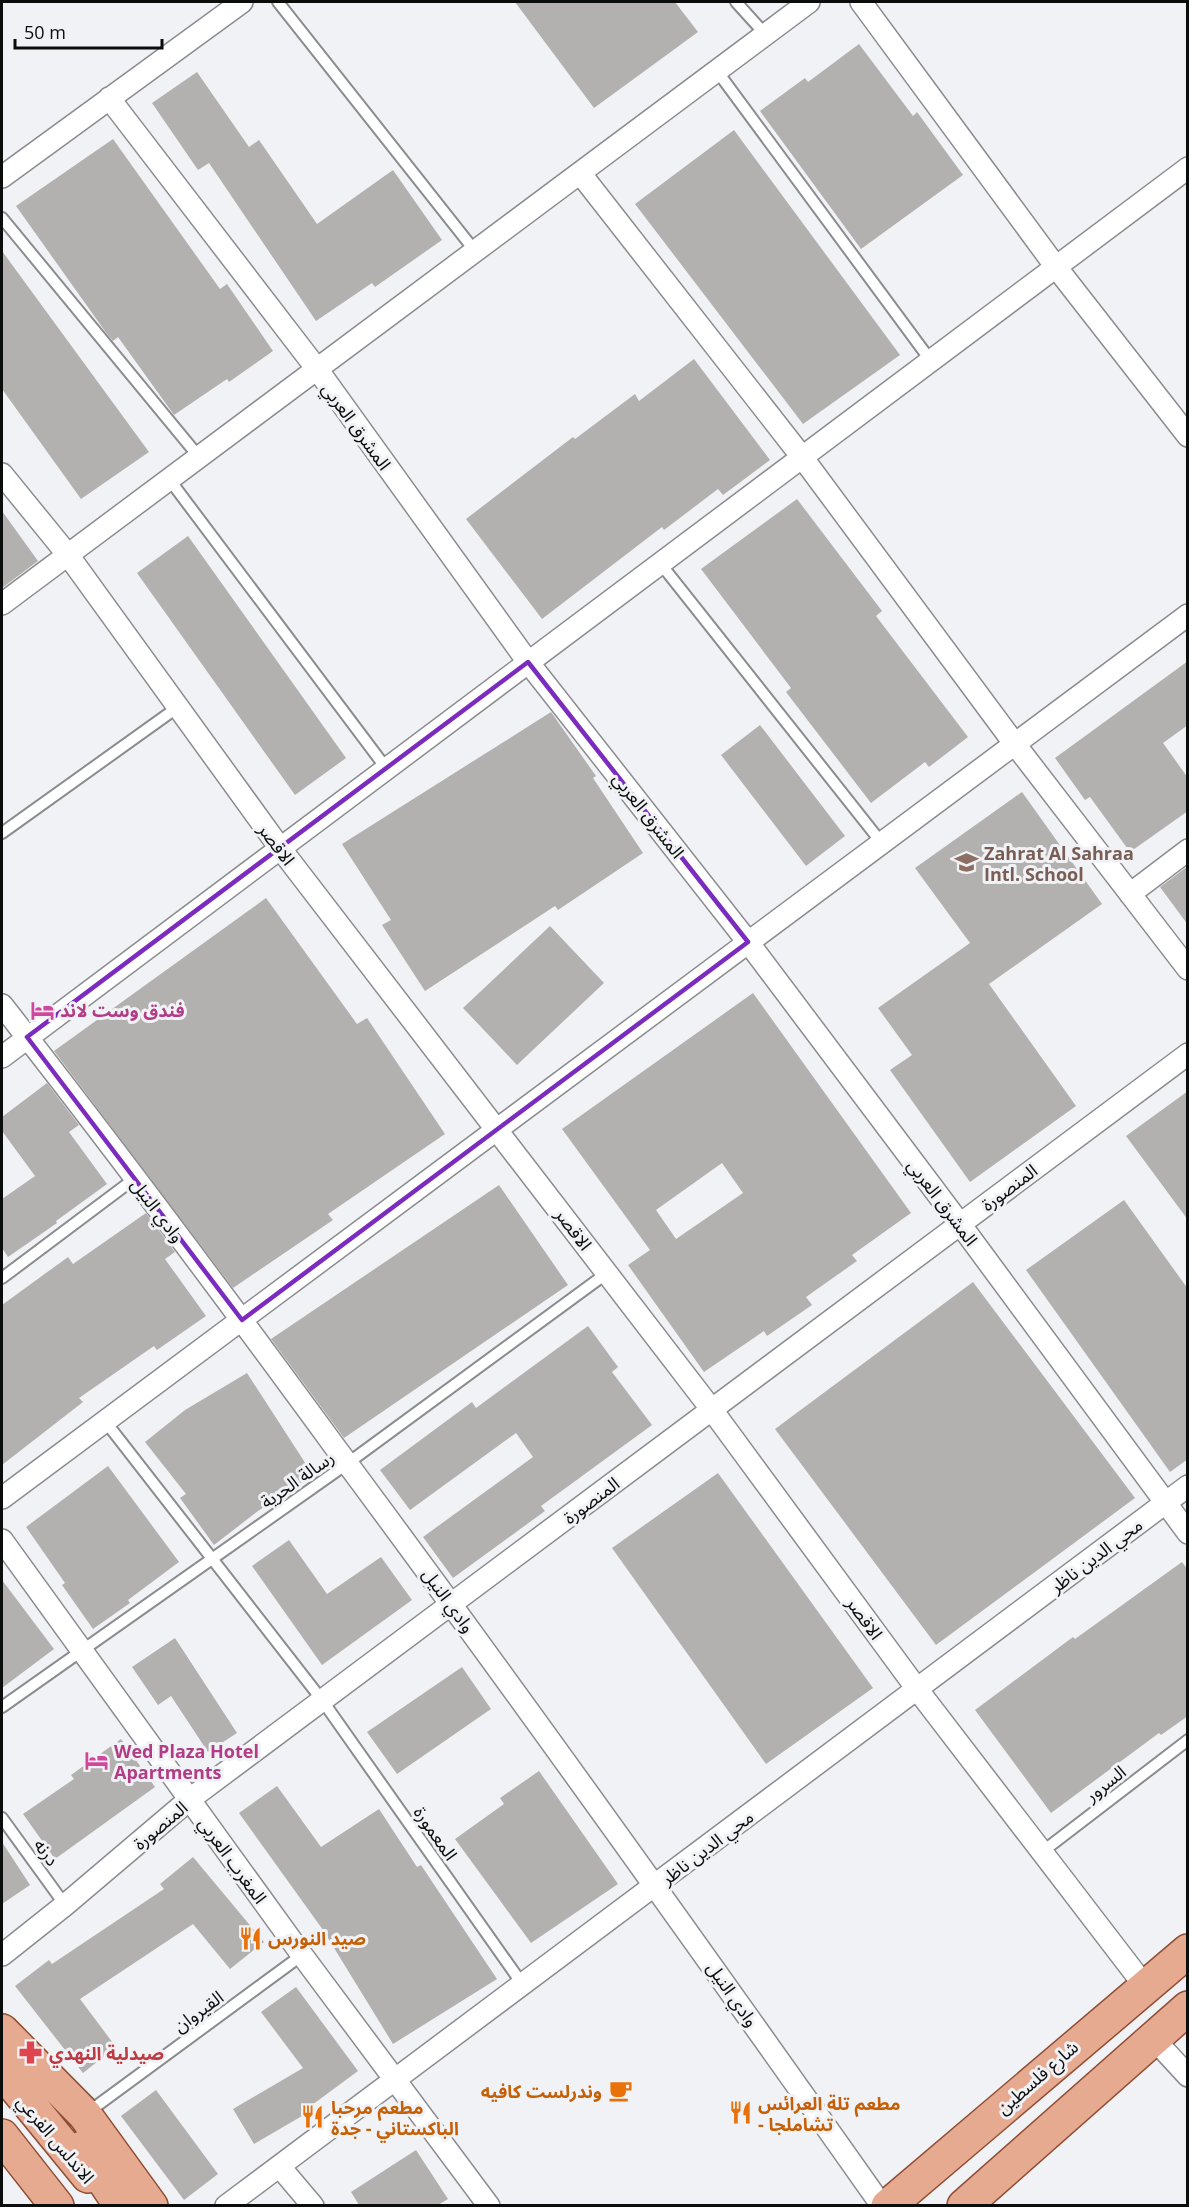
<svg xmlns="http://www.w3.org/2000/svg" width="1189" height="2207" viewBox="0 0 1189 2207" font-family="'Open Sans','Noto Sans Arabic',sans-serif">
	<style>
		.building { fill: #b3b1af; fill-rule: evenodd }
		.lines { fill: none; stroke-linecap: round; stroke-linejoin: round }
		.service-casing { stroke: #8b8c8f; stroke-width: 14 }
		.minor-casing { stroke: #8b8c8f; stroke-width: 24 }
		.primary-casing { stroke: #8f4e33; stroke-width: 36 }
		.service { stroke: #fff; stroke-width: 10 }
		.minor { stroke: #fff; stroke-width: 21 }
		.primary { stroke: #e6aa91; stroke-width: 33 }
		.marked { fill: none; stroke: #7b2cbf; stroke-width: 4.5; stroke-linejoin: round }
		.labels { text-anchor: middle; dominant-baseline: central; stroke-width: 6; stroke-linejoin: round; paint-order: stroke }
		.street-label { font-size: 18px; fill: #0b0c0c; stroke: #f1f2f5 }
		.education-label { font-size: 18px; font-weight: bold; fill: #785e54; stroke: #f1f2f5; text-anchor: start }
		.hotel-label { font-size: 18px; font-weight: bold; fill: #b23c85; stroke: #f1f2f5; text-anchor: start }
		.food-label { font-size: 18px; font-weight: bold; fill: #c56008; stroke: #f1f2f5; text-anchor: start }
		.health-label { font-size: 18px; font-weight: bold; fill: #be3a42; stroke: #f1f2f5; text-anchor: start }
	</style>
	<rect width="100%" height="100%" fill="#f1f2f5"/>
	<!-- building -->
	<path class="building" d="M515,2H675L698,32L594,108Z
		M859,44L913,116L917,112L963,175L861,249L760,111L805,78L808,82Z
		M197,72L249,147L259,140L317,224L393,170L442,240L375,287L372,283L316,321L209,163L198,170L152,103Z
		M734,130L900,355L803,424L635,204Z
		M113,139L220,289L227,284L273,351L229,382L227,379L174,415L118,337L113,341L107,334L16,206Z
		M2,251L149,452L81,499L2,389Z
		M694,359L770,460L723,495L718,489L664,530L662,527L542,619L466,519L573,437L575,439L635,394L639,401Z
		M797,499L882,611L876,616L968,737L929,767L925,762L871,803L786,692L791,688L701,569Z
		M2,511L38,561L2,588Z
		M188,536L346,758L295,795L137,573Z
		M1188,661V725L1163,743L1188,778V811L1130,852L1090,797L1085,800L1055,758Z
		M551,712L596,776L593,778L643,853L558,910L555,906L425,991L382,925L391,920L342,844Z
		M760,725L845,836L806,866L721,755Z
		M1022,792L1102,904L989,984L1076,1106L970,1182L890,1070L912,1055L878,1008L970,943L915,868Z
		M1188,866V925L1160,887Z
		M266,898L357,1024L367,1018L445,1134L328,1214L333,1220L233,1288L54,1051Z
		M550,926L604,983L517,1065L463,1008Z
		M753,993L911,1213L852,1255L857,1261L806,1297L812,1305L767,1336L764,1331L704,1372L628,1265L650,1250L562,1129ZM722,1163L743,1193L676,1239L656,1210Z
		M47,1083L79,1125L69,1132L107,1184L56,1221L57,1223L8,1257L2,1248V1199L35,1176L2,1131V1117Z
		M1188,1091V1220L1126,1136Z
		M499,1185L568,1285L344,1438L271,1339Z
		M1124,1200L1188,1289V1459L1170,1472L1026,1270Z
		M146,1213L175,1252L165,1259L206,1316L157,1350L154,1346L79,1398L83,1402L2,1465V1305L68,1257L73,1264Z
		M973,1282L1135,1498L936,1645L775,1429Z
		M588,1326L618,1367L612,1372L652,1425L541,1506L545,1511L453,1578L423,1537L533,1457L516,1433L410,1510L380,1470L472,1402L476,1408Z
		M247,1373L313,1475L258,1511L214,1545L180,1498L186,1494L145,1442L185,1410Z
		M108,1466L179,1562L128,1600L130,1603L93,1629L62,1585L65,1583L26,1527Z
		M718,1473L873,1688L766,1764L612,1548Z
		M289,1540L327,1594L381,1557L412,1600L322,1665L252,1566Z
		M1182,1562L1188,1570V1716L1161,1735L1159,1733L1051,1813L975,1710L1073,1637L1075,1639Z
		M2,1580L54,1649L2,1688Z
		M175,1638L237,1733L208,1752L171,1696L158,1705L132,1667Z
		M462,1667L491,1709L397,1774L367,1732Z
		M121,1739L155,1787L55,1859L23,1814L74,1779L71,1775Z
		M539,1771L618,1884L531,1943L455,1839L504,1804L500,1798Z
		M277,1786L321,1847L379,1809L417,1867L421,1865L497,1979L393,2044L323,1930L239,1813Z
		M2,1842L30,1885L2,1904Z
		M193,1857L264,1942L230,1969L193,1924L80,1999L116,2047L83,2073L15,1986L49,1960L52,1964L164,1889L160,1884Z
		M296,1987L358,2071L312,2105L314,2109L254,2144L233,2109L303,2068L261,2012Z
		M156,2090L218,2174L184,2200L121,2116Z
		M416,2150L448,2199L438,2205H359L351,2192Z"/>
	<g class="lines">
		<defs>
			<path id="service" d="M278,2L475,251
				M736,2L765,34
				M717,71L931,361
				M2,218L199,457
				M169,479L386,768
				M660,563L881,842
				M2,833L178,707
				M2,1278L134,1179
				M105,1421L322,1700L523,1985
				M2,1707L348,1463L607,1273
				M2,1818L65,1905
				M1042,1852L1188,1740
				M87,2113L302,1955"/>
			<path id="minor" d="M861,2L1056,267L1188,436
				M109,98L317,369L528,662L748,942L960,1224L1188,1533
				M580,173L802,457L1014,743L1188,969
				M2,177L242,2
				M2,474L68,555L280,848L712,1410L917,1689L1144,1985
				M2,604L809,2
				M1130,894L1188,850
				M2,1005C116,1150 226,1298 335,1447C521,1697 702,1951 882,2206
				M2,1057L1188,168
				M2,1498L1188,615
				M2,1540L302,1955L489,2206
				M2,1955L65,1905L190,1799L1188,1054
				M1152,2037L1188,2076
				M280,2167L313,2206
				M226,2206L1188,1486"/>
			<path id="primary" d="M2,2031L85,2115L151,2206
				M2,2071L88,2176
				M2,2136L57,2206
				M82,2148L121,2206
				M888,2206L1188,1951
				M964,2206L1188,2008"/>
		</defs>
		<!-- service casing -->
		<use href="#service" class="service-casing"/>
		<!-- minor casing -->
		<use href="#minor" class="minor-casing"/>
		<!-- primary casing -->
		<use href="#primary" class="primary-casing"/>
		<!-- service -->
		<use href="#service" class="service"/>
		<!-- minor -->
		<use href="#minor" class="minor"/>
		<!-- primary -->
		<use href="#primary" class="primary"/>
	</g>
	<!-- marked area -->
	<path class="marked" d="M528,662L748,942L242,1320L27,1037Z"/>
	<!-- icons -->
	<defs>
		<symbol id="school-bare" viewBox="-9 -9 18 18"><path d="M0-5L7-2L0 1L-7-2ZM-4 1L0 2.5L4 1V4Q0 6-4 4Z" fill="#8d6e63" stroke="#f1f2f5" stroke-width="2.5" paint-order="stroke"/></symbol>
		<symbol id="hotel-bare" viewBox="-9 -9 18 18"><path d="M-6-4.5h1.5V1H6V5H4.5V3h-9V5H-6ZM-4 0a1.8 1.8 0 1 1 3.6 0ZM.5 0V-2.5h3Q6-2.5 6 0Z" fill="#d1479c" stroke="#f1f2f5" stroke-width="2.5" paint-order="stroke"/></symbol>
		<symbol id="restaurant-bare" viewBox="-9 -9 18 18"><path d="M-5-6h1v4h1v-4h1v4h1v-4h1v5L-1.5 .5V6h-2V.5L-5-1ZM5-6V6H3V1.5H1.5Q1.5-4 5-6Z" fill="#e8710a" stroke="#f1f2f5" stroke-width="2.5" paint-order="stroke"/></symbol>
		<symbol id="pharmacy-bare" viewBox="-9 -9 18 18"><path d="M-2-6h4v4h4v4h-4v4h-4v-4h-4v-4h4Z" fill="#e0444e" stroke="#f1f2f5" stroke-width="2.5" paint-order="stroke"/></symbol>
		<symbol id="cafe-bare" viewBox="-9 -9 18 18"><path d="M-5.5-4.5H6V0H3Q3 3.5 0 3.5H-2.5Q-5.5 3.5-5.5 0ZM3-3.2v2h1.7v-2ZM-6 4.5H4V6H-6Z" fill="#e8710a" stroke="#f1f2f5" stroke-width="2.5" paint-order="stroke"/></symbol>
	</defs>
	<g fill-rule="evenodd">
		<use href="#school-bare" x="950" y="846" width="33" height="33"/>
		<use href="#hotel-bare" x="26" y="994" width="33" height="33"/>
		<use href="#hotel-bare" x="80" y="1744" width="33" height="33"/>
		<use href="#restaurant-bare" x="234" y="1922" width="33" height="33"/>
		<use href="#pharmacy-bare" x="14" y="2036" width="33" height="33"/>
		<use href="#cafe-bare" x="604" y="2074" width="33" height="33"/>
		<use href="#restaurant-bare" x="724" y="2096" width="33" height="33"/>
		<use href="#restaurant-bare" x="296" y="2100" width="33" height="33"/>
	</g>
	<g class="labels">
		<!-- street labels -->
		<g class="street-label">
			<text transform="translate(357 426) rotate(54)">المشرق العربي</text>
			<text transform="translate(649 815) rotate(52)">المشرق العربي</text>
			<text transform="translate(277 844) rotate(53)">الاقصر</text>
			<text transform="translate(1009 1187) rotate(-37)">المنصورة</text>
			<text transform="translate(943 1202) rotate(53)">المشرق العربي</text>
			<text transform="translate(158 1210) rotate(53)">وادي النيل</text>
			<text transform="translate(574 1229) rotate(53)">الاقصر</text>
			<text transform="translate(297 1479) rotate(-35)">رسالة الحرية</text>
			<text transform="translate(591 1500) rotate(-37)">المنصورة</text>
			<text transform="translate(1096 1555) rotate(-37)">محي الدين ناظر</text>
			<text transform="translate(449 1600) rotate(54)">وادي النيل</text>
			<text transform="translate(865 1618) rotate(54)">الاقصر</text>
			<text transform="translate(1105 1783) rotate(-38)">السرور</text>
			<text transform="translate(160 1825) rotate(-40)">المنصورة</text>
			<text transform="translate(436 1833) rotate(55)">المعمورة</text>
			<text transform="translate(707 1847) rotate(-37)">محي الدين ناظر</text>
			<text transform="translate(47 1852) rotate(54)">درنه</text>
			<text transform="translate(233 1860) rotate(54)">المغرب العربي</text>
			<text transform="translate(733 1994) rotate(55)">وادي النيل</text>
			<text transform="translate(198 2011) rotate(-36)">القيروان</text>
			<text transform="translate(1037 2077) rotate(-41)">شارع فلسطين</text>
			<text transform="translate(56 2139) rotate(50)">الاندلس الفرعي</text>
		</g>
		<!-- education labels -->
		<g class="education-label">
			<text x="984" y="853">Zahrat Al Sahraa<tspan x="984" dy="21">Intl. School</tspan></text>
		</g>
		<!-- hotel labels -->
		<g class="hotel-label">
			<text x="60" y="1010">فندق وست لاند</text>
			<text x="114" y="1751">Wed Plaza Hotel<tspan x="114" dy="21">Apartments</tspan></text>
		</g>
		<!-- food labels -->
		<g class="food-label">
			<text x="268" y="1938">صيد النورس</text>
			<text x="602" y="2091" text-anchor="end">وندرلست كافيه</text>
			<text x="758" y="2103">مطعم تلة العرائس<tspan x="758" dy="21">- تشاملجا</tspan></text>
			<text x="331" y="2107">مطعم مرحبا<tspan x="331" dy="21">الباكستاني - جدة</tspan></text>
		</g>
		<!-- health labels -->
		<g class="health-label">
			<text x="49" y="2053">صيدلية النهدي</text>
		</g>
	</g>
	<!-- border -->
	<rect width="1189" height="2207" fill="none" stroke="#0b0c0c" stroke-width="6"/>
	<!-- scale -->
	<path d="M15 39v9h147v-9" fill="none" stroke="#0b0c0c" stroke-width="3"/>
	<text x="24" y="39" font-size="18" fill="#0b0c0c" stroke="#f1f2f5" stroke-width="4.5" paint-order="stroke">50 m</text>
</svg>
